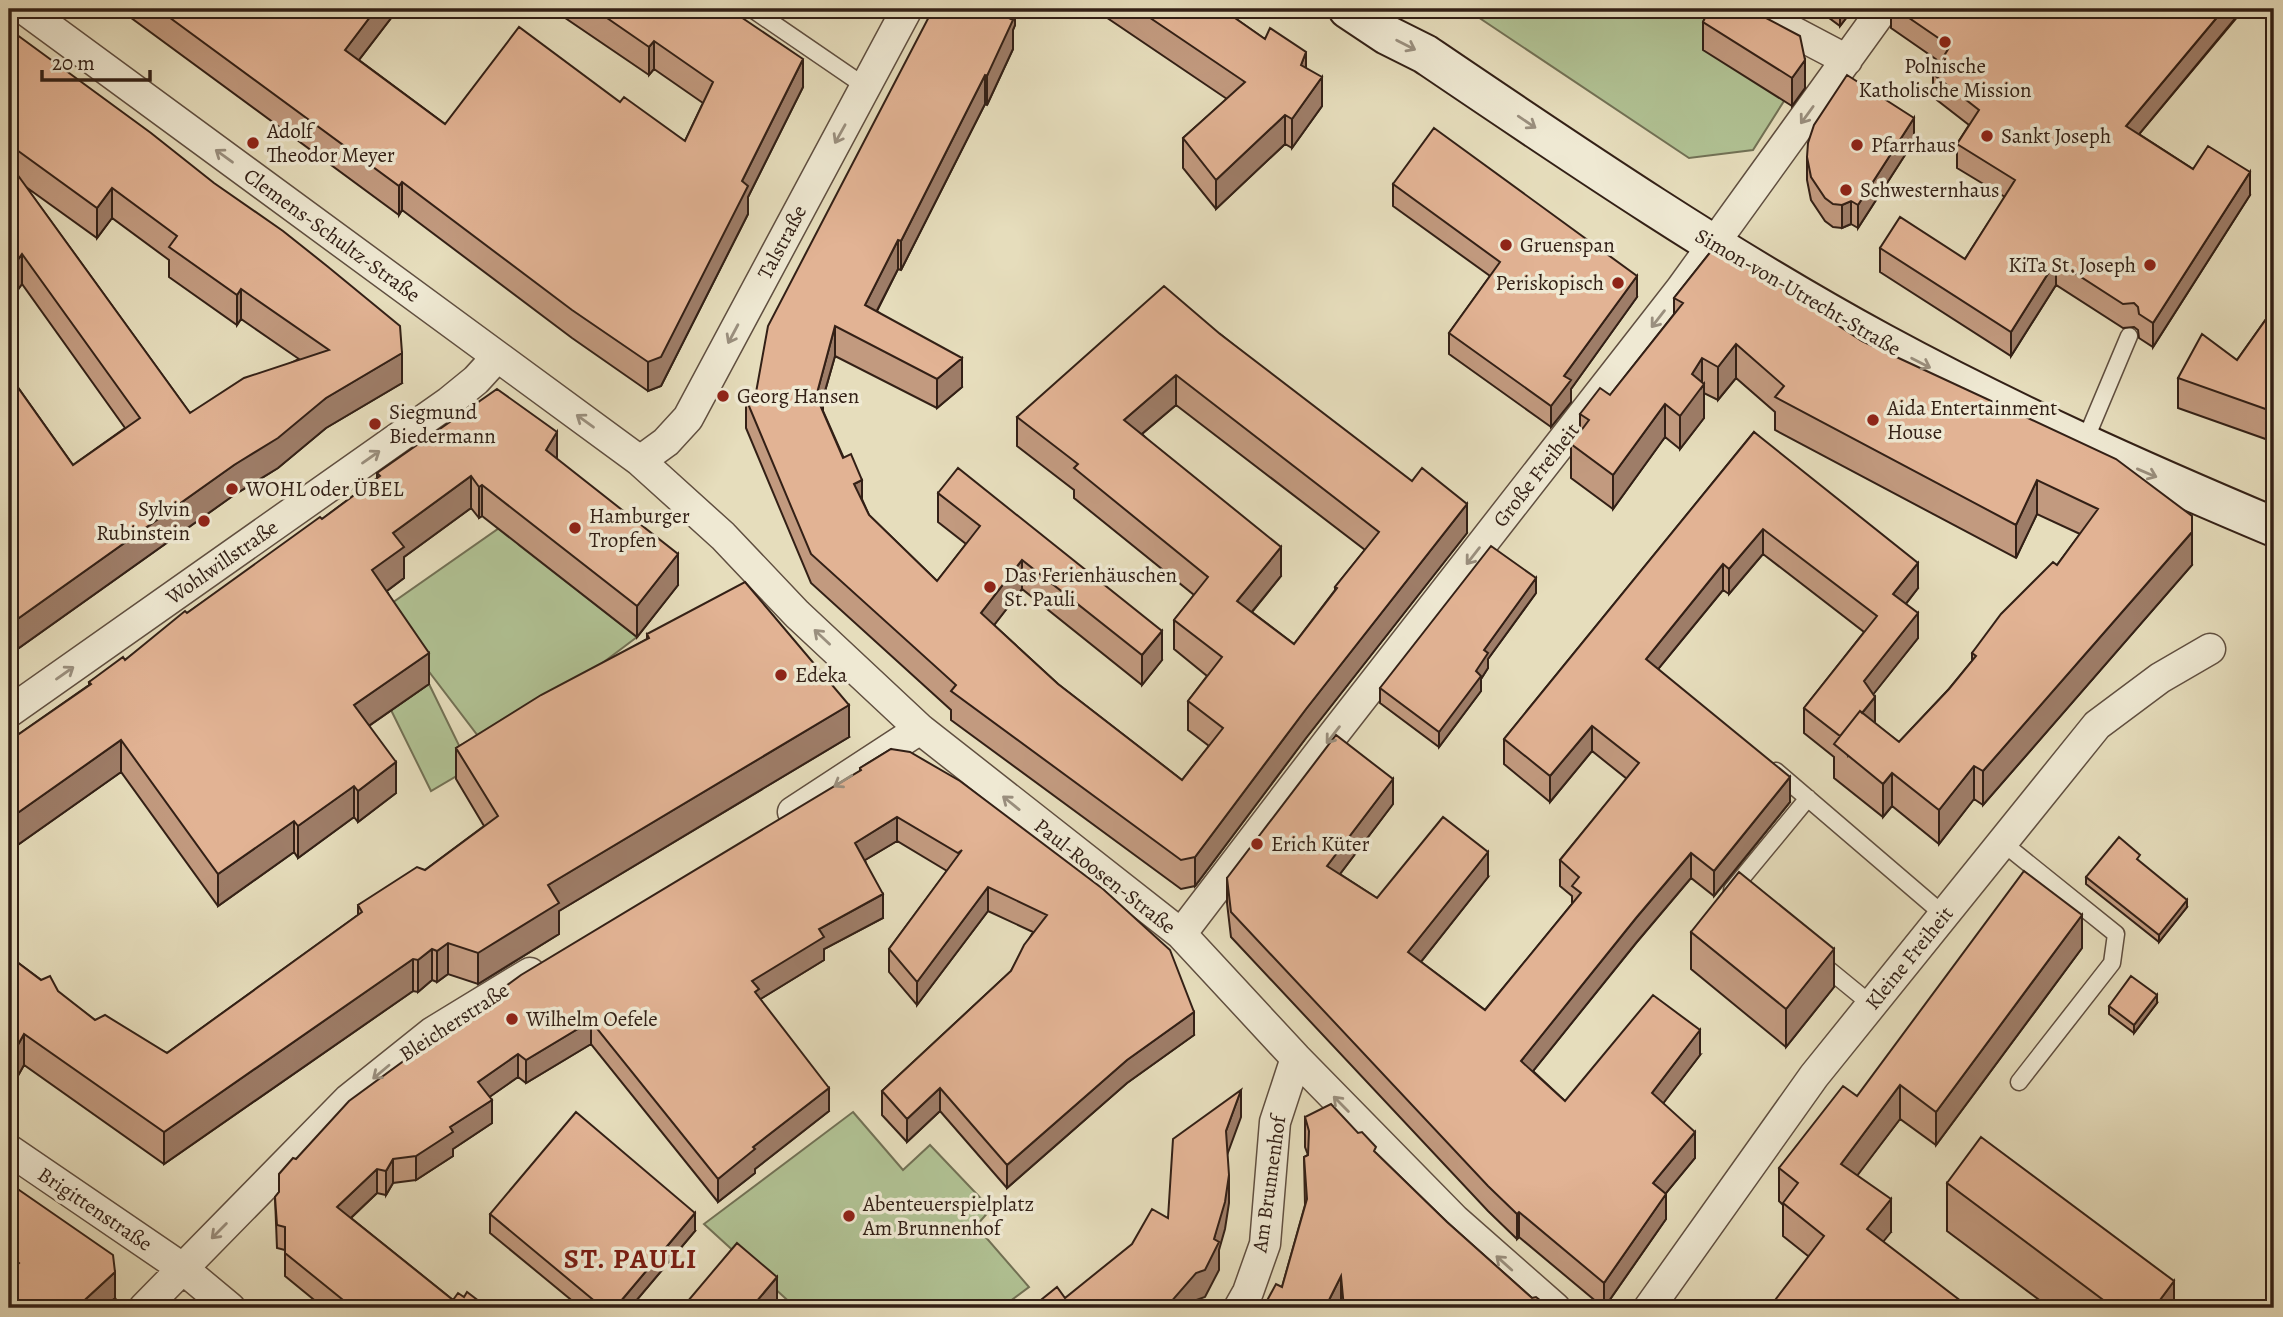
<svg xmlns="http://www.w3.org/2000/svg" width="2283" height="1317" viewBox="0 0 2283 1317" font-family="Alegreya,serif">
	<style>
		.green { fill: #b1c294; stroke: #727155; stroke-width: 2 }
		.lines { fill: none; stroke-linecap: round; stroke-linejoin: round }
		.service-casing { stroke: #604f40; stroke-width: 19 }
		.minor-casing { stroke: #604f40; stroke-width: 33 }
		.secondary-casing { stroke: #332016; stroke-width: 42 }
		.service { stroke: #efe9d3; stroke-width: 16 }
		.minor { stroke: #efe9d3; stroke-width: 30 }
		.secondary { stroke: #efe9d3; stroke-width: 38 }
		.wall { fill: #c29a7f; stroke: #332016; stroke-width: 2; fill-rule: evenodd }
		.shaded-wall { fill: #9e7d68; stroke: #332016; stroke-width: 2 }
		.building { fill: #e2b394; stroke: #332016; stroke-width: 2; fill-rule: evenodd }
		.oneway { stroke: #9a8f7e }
		.poi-dot { fill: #8f2418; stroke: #efe9d3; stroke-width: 2.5 }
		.labels { text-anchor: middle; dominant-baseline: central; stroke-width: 7; stroke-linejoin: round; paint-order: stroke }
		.poi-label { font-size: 21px; fill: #332016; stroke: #efe9d3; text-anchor: start }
		.street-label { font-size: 21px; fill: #332016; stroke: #efe9d3 }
		.district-label { font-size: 28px; font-weight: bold; letter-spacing: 2px; fill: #7a1f14; stroke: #efe9d3 }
	</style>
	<rect width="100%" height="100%" fill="#e6ddbc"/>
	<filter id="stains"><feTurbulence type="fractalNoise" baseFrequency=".00286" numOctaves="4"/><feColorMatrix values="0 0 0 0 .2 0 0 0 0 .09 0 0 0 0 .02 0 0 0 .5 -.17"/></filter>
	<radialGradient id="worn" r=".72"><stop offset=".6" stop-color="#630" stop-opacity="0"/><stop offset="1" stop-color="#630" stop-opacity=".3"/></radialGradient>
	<!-- green -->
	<path class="green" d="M1466,9H1696L1716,19L1784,101L1753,150L1689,158Z
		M505,524L519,545L637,637L488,749L382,610Z
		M429,684L470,768L431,791L391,710Z
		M853,1112L903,1170L930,1145L991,1209L976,1226L1029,1287L1001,1308H796L704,1224Z"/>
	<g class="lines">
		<defs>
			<path id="service" d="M752,9L866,87
				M2084,443L2129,336
				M1776,771L1944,915
				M2003,843L2116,934L2112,963L2019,1082
				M1732,890L1808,798
				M1817,960L1872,1005"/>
			<path id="minor" d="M24,9L640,461L723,536L797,614L920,729L1181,934L1296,1058L1455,1220L1555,1308
				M1750,9L1847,60
				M640,461L666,442L688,418L907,9
				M9,712L449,402L476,380L497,357
				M793,812L920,729
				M1181,934L1330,739L1681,289L1883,9
				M9,1150L182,1268L230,1308
				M144,1308L348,1100L433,1032L530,973
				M1239,1308L1248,1292L1265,1244L1275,1122L1296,1058
				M1649,1308L1814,1076L2097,725L2160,678L2210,649"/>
			<path id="secondary" d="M1348,9L1387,35L1425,54C1574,155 1724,257 1882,343C2009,412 2141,471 2274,527"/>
		</defs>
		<!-- service casing -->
		<use href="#service" class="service-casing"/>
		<!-- minor casing -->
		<use href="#minor" class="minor-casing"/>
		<!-- secondary casing -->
		<use href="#secondary" class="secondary-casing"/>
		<!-- service -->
		<use href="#service" class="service"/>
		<!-- minor -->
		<use href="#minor" class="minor"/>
		<!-- secondary -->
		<use href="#secondary" class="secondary"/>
	</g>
	<!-- wall -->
	<path class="wall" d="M119,9H398L359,60L445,124L620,102L685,141L703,103L654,69L649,75L552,9H729L803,87L748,197V214L661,386L648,391L572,338L402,210L399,215Z
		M1015,9V25L1013,30V49L987,105L985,104L901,270L898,269L877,311L962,387L937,408L835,356L823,398V411L869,515L937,581L966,544L938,522V493L1162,660L1142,685L1022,589L994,625L1058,684L1182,780L1209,746L1188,730V701L1207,676L1174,649V620L1194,595L1074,498V490L1017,446V417L1220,334L1467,533L1306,738L1195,886L1181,889L951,720V710L811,583L746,428V399L755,398ZM1176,405L1365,550L1335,587V590L1294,644L1252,612L1281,576L1142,434Z
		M1094,9H1222L1306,68L1322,106L1292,148L1285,144L1216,209L1183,168V138L1227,99Z
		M1709,9L1805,88L1792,106L1703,50V22Z
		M1817,9H1853L1840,26Z
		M1891,9H2244L2139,134L2193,169L2250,195L2153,347L2139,338L2138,330L2134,327L2123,328L2056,285L2011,356L1880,272V248L1965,259L2005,197L1957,168V144L1969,125L1933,97V74L1940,62L1891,28Z
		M9,29L402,383L326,428L278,468L234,495L9,655V375L73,465L125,428L22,284L9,302ZM26,187L97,238L112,218L169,260V277L237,325L241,319L299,359L190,413Z
		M1914,141L1858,228L1851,224L1842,228L1833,227L1825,221L1811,200L1807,180V157Z
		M1393,184L1637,297L1571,389V402L1551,427L1449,354V333L1490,276L1393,206Z
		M1716,245L2192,565L1983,805L1974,799L1939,844L1892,806L1883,817L1834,778V757L1804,733V708L1864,632L1763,554L1729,594L1723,590L1658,669L1790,802L1714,896L1691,878L1636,943L1533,1071L1565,1101L1700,1055L1663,1103L1695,1158L1665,1194L1666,1219L1604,1308L1519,1237L1517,1239L1488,1211L1231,937L1227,903V878L1393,804L1340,874L1377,898L1488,877L1421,962L1485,1010L1572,904V896L1560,886V860L1627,779L1592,751L1550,802L1504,764V739L1754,432L1918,588L1906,604L1918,638L1873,694L1874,723L1899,742L1949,689L1972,661V653L2057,565L2080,534L2037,514L2016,558L1775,430V412L1736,378L1718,400L1704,393V418L1680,449L1665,437L1613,509L1571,478V444L1580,433V414L1610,395L1674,314V298Z
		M2274,308V442L2178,408V378L2237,360Z
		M557,459L678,585L637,637L482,516L479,518L471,508L404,557V578L387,591L429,684L369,726L396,793L358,822L354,817L298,858L294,852L218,906L121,772L9,851V741L89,685V682L125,660L187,613L322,519L377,478V473Z
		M1536,593L1488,659V668L1481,679V691L1439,747L1380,703V688Z
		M647,634L849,737L559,911V934L478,984L448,974L437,982L432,980L418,992L413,991L164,1164L24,1065L15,1081L9,1078V956L95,1020L167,1053L358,915V905L425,870L484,826L456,779V748L647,639Z
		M891,749L1194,1035L1127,1083L1007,1188L940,1111L907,1142L882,1115V1091L1011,971L1033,932L988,911L917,1005L889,972V949L947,871L897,841L865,860L883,918L824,949V960L760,999L829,1111L755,1169V1173L718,1202L591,1044L526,1083L518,1077L489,1097L492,1123L453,1149V1156L416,1180L393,1183L386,1195L377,1193L351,1218L453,1300L464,1297L488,1308H324L285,1276V1250L277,1248L275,1197L279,1192L296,1159L860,771V768Z
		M2086,877L2187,907L2159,942L2086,884Z
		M1691,932L1834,987L1786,1047L1691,969Z
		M2082,948L1936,1145L1900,1119L1857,1175L1891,1232L1808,1256L1783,1236V1205L1779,1201V1168L1857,1096Z
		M2157,1003L2134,1033L2109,1014V1006Z
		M1305,1117L1376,1153L1447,1222L1532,1298L1550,1308H1341V1306L1282,1287L1305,1205L1304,1157L1308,1155L1305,1147Z
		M9,1183L115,1298L9,1308Z
		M1947,1183L2174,1308H2050L1947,1231Z
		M490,1214L695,1231L630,1308H581L490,1233Z"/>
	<!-- shaded-wall -->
	<path class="shaded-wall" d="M376,9H398L345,78V50Z
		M1007,9H1015V25L1013,30V49L987,105V76Z
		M1840,9H1853L1840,26Z
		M2224,9H2243L2126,150V126Z
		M654,41V69L649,75V47Z
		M1306,52V82L1301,65Z
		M803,59V87L748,197V214L661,386L648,391V362L742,181Z
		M1805,60V88L1792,106V78Z
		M985,75V104L901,270V241Z
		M1322,77V106L1292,148V119Z
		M1285,115V144L1216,209V180Z
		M1914,118V141L1858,228V205Z
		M2250,172V195L2153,347V323Z
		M402,182V210L399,215V186Z
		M112,188V218L97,238V208Z
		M1851,201V224L1842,228V205Z
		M898,240V269L865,334V305Z
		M22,254V284L9,302V272Z
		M2056,261V285L2011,356V332Z
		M1637,276V297L1571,389V402L1551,427V406L1564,376Z
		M241,289V319L237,325V295Z
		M835,326V356L823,398V424L817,393Z
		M1736,344V378L1718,400V367Z
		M402,353V383L326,428L278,468L234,495L9,655V625L234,465L326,398Z
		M962,358V387L937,408V379Z
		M1702,358V387L1704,384V418L1680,449V416L1692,374Z
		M1176,375V405L1124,449V420Z
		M1665,404V437L1613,509V475Z
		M557,432V464L546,450Z
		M471,476V508L404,557V578L372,602V570L393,533Z
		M862,480V510L854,484Z
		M2037,480V514L2016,558V525Z
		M482,485V516L479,518V487Z
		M1467,504V533L1306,738L1195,886V857L1306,709Z
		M1763,529V554L1729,594V569Z
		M2192,532V565L1983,805V771Z
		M1281,547V576L1237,630V601Z
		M678,554V585L637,637V606Z
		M1022,560V589L981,642V613Z
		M1918,563V588L1893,620V594Z
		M1723,564V590L1646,684V659Z
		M1536,578V593L1488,659V668L1481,679V691L1439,747V732L1476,671L1484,650Z
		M1918,613V638L1864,706V681Z
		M1162,631V660L1142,685V655Z
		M429,653V684L354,736V705Z
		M1875,697V722L1848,756L1842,738Z
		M849,705V737L559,911V934L478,984V953L548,885Z
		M1592,726V751L1550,802V776Z
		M121,740V772L9,851V819Z
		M396,762V793L358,822V791Z
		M1974,766V799L1939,844V810Z
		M1892,773V806L1883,817V784Z
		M1790,777V802L1714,896V871Z
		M1393,779V804L1327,891V866Z
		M354,786V817L298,858V826Z
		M897,817V841L855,866V843Z
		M294,821V852L218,906V874Z
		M1488,852V877L1408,978V952Z
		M1691,853V878L1636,943L1521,1086V1061L1636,918Z
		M988,887V911L917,1005V982Z
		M883,894V918L824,949V960L759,1000V1012L752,981L819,929Z
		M2187,900V907L2159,942V935Z
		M2082,915V948L1936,1145V1112Z
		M448,943V974L437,982V951Z
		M432,949V980L418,992V960Z
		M1834,949V987L1786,1047V1009Z
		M413,959V991L164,1164V1132Z
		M2157,995V1003L2134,1033V1025Z
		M1194,1012V1035L1127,1083L1007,1188V1165L1127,1060Z
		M591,1021V1044L526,1083V1060Z
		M1700,1030V1055L1652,1118V1093Z
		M24,1034V1065L15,1081V1050Z
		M518,1054V1077L478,1105V1082Z
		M1900,1085V1119L1841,1197V1164Z
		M829,1088V1111L755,1169V1173L718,1202V1179L753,1147Z
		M940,1088V1111L907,1142V1119Z
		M1241,1090V1117L1226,1158V1131Z
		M492,1100V1123L453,1149V1156L416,1180V1156L450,1127Z
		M1695,1132V1158L1653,1209V1183Z
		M393,1159V1183L386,1195V1171Z
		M377,1169V1193L337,1231V1207Z
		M1229,1175V1203L1225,1229L1219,1250V1270L1205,1297L1196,1300L1189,1308H1169V1304L1214,1239Z
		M1666,1194V1219L1604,1308V1283Z
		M1891,1199V1232L1867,1262V1229Z
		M1519,1212V1237L1517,1239V1214Z
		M695,1213V1231L630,1308H615Z
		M115,1272V1298L104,1308H76Z
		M1341,1276V1306L1340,1308H1325Z
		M777,1277V1301L771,1308H751Z
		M2174,1281V1308H2154Z"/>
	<!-- building -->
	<path class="building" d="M158,9H376L345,50L445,124L519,27L620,102L624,97L685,141L713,82L654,41L649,47L594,9H729L803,59L742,181L748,186L661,357L648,362L572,310L402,182L399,186Z
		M933,9H1009L1005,16L1013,20L987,76L985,75L901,241L898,240L865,305L962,358L937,379L835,326L817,393L823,395L820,405L843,458L851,454L862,480L854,484L869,515L937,581L980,526L938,493L958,468L1162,631L1142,655L1022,560L981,613L1058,684L1182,780L1223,728L1188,701L1222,657L1174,620L1208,577L1074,468L1078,464L1017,417L1164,286L1220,334L1412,481L1422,468L1467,504L1306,709L1195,857L1181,860L951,691L956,685L811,554L746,399L755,398L768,326ZM1176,375L1379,532L1335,587L1337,588L1294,644L1237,601L1281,547L1124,420Z
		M1137,9H1222L1265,39L1270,28L1306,52L1301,65L1322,77L1292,119L1285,115L1216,180L1183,138L1245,82Z
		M1709,9H1749L1800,36L1805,60L1792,78L1703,22Z
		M1896,9H2224L2126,126L2193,169L2208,146L2250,172L2153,323L2139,314L2138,307L2134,303L2123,304L2056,261L2011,332L1880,248L1900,217L1965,259L2015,180L1957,144L1979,110L1933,74L1950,46Z
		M9,29L151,133L214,183L283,231L327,266L400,326L402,353L326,398L278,438L234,465L9,625V375L73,465L140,418L22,254L9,272V163L190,413L244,378L329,350L241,289L237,295L169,247L177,236L112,188L97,208L10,145L13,140L9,137Z
		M1847,75L1914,118L1858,205L1851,201L1842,205L1833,204L1825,198L1811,177L1807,157L1808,143L1814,125Z
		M1434,128L1637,276L1564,376L1571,380L1551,406L1449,333L1500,262L1393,184Z
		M1716,245L1862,341L2116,459L2192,516V532L1983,771L1974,766L1939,810L1892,773L1883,784L1834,744L1860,711L1899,742L1949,689L1976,656L1972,653L2001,614L2053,562L2057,565L2098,509L2037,480L2016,525L1775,397L1784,386L1736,344L1718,367L1702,358L1692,374L1704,384L1680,416L1665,404L1613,475L1571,444L1589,420L1580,414L1600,388L1610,395L1683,303L1674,298Z
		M2274,308V412L2178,378L2202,334L2237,360Z
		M497,389L557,432L546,450L678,554L637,606L482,485L479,487L471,476L393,533L404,547L372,570L429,653L354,705L396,762L358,791L354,786L298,826L294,821L218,874L121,740L9,819V741L91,684L89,682L123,657L125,660L185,611L187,613L320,517L322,519L380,476L377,473Z
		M1754,432L1918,563L1893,594L1918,613L1864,681L1875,697L1862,713L1860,711L1840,736L1804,708L1877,616L1763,529L1729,569L1723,564L1646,659L1790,777L1714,871L1691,853L1636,918L1521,1061L1565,1101L1653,995L1700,1030L1652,1093L1695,1132L1653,1183L1666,1194L1604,1283L1519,1212L1517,1214L1488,1186L1231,912L1227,878L1336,735L1393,779L1327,866L1377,898L1443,817L1488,852L1408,952L1485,1010L1581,893L1572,886L1579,877L1560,860L1639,763L1592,726L1550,776L1504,739Z
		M1491,546L1536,578L1484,650L1488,653L1476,671L1481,676L1439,732L1380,688Z
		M745,582L849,705L548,885L559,903L478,953L448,943L437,951L432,949L418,960L413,959L164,1132L24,1034L15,1050L9,1047V956L41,980L50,976L58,991L95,1020L105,1015L167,1053L362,912L358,905L417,867L425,870L498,816L456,748L541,695L649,638L647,634Z
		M891,749L910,752L960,781L1103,889L1170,950L1194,1012L1127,1060L1007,1165L940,1088L907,1119L882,1091L1011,971L1024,945L1047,915L988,887L917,982L889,949L962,850L958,853L897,817L855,843L883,894L819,929L824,937L752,981L759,989L755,992L829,1088L753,1147L755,1149L718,1179L591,1021L526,1060L518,1054L478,1082L492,1100L450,1127L453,1132L416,1156L393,1159L386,1171L377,1169L337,1207L453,1300L458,1293L464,1297L467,1292L488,1308H353L285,1253V1227L277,1225L275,1197L279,1192V1174L293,1158L296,1159L349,1101L521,975L861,770L860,768Z
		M2119,837L2140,855L2137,859L2187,900L2159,935L2086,877Z
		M2024,871L2082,915L1936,1112L1900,1085L1841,1164L1891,1199L1867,1229L1970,1308H1769L1824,1236L1783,1203L1798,1183L1779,1168L1843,1086L1857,1096Z
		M1739,872L1834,949L1786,1009L1691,932Z
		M2131,976L2157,995L2134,1025L2109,1006Z
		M1241,1090L1226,1131L1229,1175L1225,1202L1214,1239L1219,1242L1205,1270L1196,1273L1169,1304V1308H1031L1057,1287L1065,1298L1132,1244L1152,1209L1168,1218L1173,1139Z
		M1331,1104L1358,1133L1362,1132L1376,1147L1374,1151L1447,1222L1532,1298L1536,1297L1550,1308H1344L1341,1276L1325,1308H1263L1276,1284L1282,1287L1307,1199L1304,1157L1308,1155L1309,1131L1305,1117Z
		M576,1112L695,1213L615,1308H603L490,1214Z
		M1981,1137L2174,1281L2154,1308H2114L1947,1183Z
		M9,1183L113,1255L115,1272L76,1308H9V1273L19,1263L9,1255Z
		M737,1243L777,1277L751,1308H682Z"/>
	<!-- one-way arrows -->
	<defs><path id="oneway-shaft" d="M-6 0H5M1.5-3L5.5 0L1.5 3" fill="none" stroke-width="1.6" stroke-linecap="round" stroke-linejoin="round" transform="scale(1.75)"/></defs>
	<g class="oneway">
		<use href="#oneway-shaft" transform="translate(1406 45) rotate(27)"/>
		<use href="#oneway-shaft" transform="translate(1807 115) rotate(126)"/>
		<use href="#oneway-shaft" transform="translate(1527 122) rotate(34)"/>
		<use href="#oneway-shaft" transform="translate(840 134) rotate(119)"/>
		<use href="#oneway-shaft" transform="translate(224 156) rotate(-144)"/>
		<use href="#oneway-shaft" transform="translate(1658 319) rotate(128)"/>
		<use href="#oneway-shaft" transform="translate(733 334) rotate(118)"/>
		<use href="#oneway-shaft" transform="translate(1921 363) rotate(27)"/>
		<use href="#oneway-shaft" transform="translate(585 421) rotate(-144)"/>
		<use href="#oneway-shaft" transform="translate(371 457) rotate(-35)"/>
		<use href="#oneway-shaft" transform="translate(2147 473) rotate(23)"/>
		<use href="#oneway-shaft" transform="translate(1473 556) rotate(128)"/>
		<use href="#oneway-shaft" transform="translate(822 637) rotate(-137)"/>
		<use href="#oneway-shaft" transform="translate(65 673) rotate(-35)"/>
		<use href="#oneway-shaft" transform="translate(1333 735) rotate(128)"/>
		<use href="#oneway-shaft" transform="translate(843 781) rotate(148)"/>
		<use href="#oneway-shaft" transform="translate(1011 803) rotate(-141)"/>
		<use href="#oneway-shaft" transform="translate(381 1072) rotate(140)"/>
		<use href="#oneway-shaft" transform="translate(1341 1104) rotate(-135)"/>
		<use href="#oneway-shaft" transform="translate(219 1231) rotate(135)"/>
		<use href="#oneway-shaft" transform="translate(1504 1263) rotate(-138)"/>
	</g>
	<!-- markers -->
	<g class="poi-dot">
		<circle cx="1945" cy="42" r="7"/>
		<circle cx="1987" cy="136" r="7"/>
		<circle cx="253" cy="143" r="7"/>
		<circle cx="1857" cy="145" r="7"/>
		<circle cx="1846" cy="190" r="7"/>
		<circle cx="1506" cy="245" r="7"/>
		<circle cx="2150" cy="265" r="7"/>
		<circle cx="1618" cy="283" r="7"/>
		<circle cx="723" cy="396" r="7"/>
		<circle cx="1873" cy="420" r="7"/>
		<circle cx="375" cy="424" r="7"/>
		<circle cx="232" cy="489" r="7"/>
		<circle cx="204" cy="521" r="7"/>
		<circle cx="575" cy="528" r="7"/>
		<circle cx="990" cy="587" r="7"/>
		<circle cx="781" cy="675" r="7"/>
		<circle cx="1257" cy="844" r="7"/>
		<circle cx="512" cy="1019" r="7"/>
		<circle cx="849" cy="1216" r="7"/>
	</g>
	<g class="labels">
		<!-- poi labels -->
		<g class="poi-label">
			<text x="1945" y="66" text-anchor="middle">Polnische<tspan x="1945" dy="24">Katholische Mission</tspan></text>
			<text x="267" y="131">Adolf<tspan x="267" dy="24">Theodor Meyer</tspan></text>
			<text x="2001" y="136">Sankt Joseph</text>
			<text x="1871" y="145">Pfarrhaus</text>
			<text x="1860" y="190">Schwesternhaus</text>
			<text x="1520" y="245">Gruenspan</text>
			<text x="2136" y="265" text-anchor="end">KiTa St. Joseph</text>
			<text x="1604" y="283" text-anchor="end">Periskopisch</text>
			<text x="737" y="396">Georg Hansen</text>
			<text x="1887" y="408">Aida Entertainment<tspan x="1887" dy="24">House</tspan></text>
			<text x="389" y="412">Siegmund<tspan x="389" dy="24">Biedermann</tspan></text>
			<text x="246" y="489">WOHL oder ÜBEL</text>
			<text x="190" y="509" text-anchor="end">Sylvin<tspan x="190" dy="24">Rubinstein</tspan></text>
			<text x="589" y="516">Hamburger<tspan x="589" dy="24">Tropfen</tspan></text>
			<text x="1004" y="575">Das Ferienhäuschen<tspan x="1004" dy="24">St. Pauli</tspan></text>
			<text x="795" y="675">Edeka</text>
			<text x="1271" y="844">Erich Küter</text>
			<text x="526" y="1019">Wilhelm Oefele</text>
			<text x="863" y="1204">Abenteuerspielplatz<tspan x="863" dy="24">Am Brunnenhof</tspan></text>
		</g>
		<!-- street labels -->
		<g class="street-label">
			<text transform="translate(332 235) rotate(36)">Clemens-Schultz-Straße</text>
			<text transform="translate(782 242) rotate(-62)">Talstraße</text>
			<text transform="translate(1798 292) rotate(30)">Simon-von-Utrecht-Straße</text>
			<text transform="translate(1536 475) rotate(-52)">Große Freiheit</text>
			<text transform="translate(222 562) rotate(-35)">Wohlwillstraße</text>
			<text transform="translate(1105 876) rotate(38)">Paul-Roosen-Straße</text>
			<text transform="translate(1909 958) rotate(-51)">Kleine Freiheit</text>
			<text transform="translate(454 1022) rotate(-33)">Bleicherstraße</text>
			<text transform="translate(1269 1184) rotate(-82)">Am Brunnenhof</text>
			<text transform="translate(95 1209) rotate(34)">Brigittenstraße</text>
		</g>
		<!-- district labels -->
		<g class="district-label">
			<text x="631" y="1259">ST. PAULI</text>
		</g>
	</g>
	<!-- margin -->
	<rect width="2283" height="1317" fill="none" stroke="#e6ddbc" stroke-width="35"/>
	<rect x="10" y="10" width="2262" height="1296" fill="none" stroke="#332016" stroke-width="3.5"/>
	<rect x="18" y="18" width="2248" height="1282" fill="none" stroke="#332016" stroke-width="2"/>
	<!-- scale -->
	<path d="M42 70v10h108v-10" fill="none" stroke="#332016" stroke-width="3.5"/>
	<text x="52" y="70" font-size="21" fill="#332016" stroke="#efe9d3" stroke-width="5" paint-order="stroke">20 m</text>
	<rect width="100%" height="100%" filter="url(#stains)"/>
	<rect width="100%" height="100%" fill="url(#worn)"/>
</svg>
